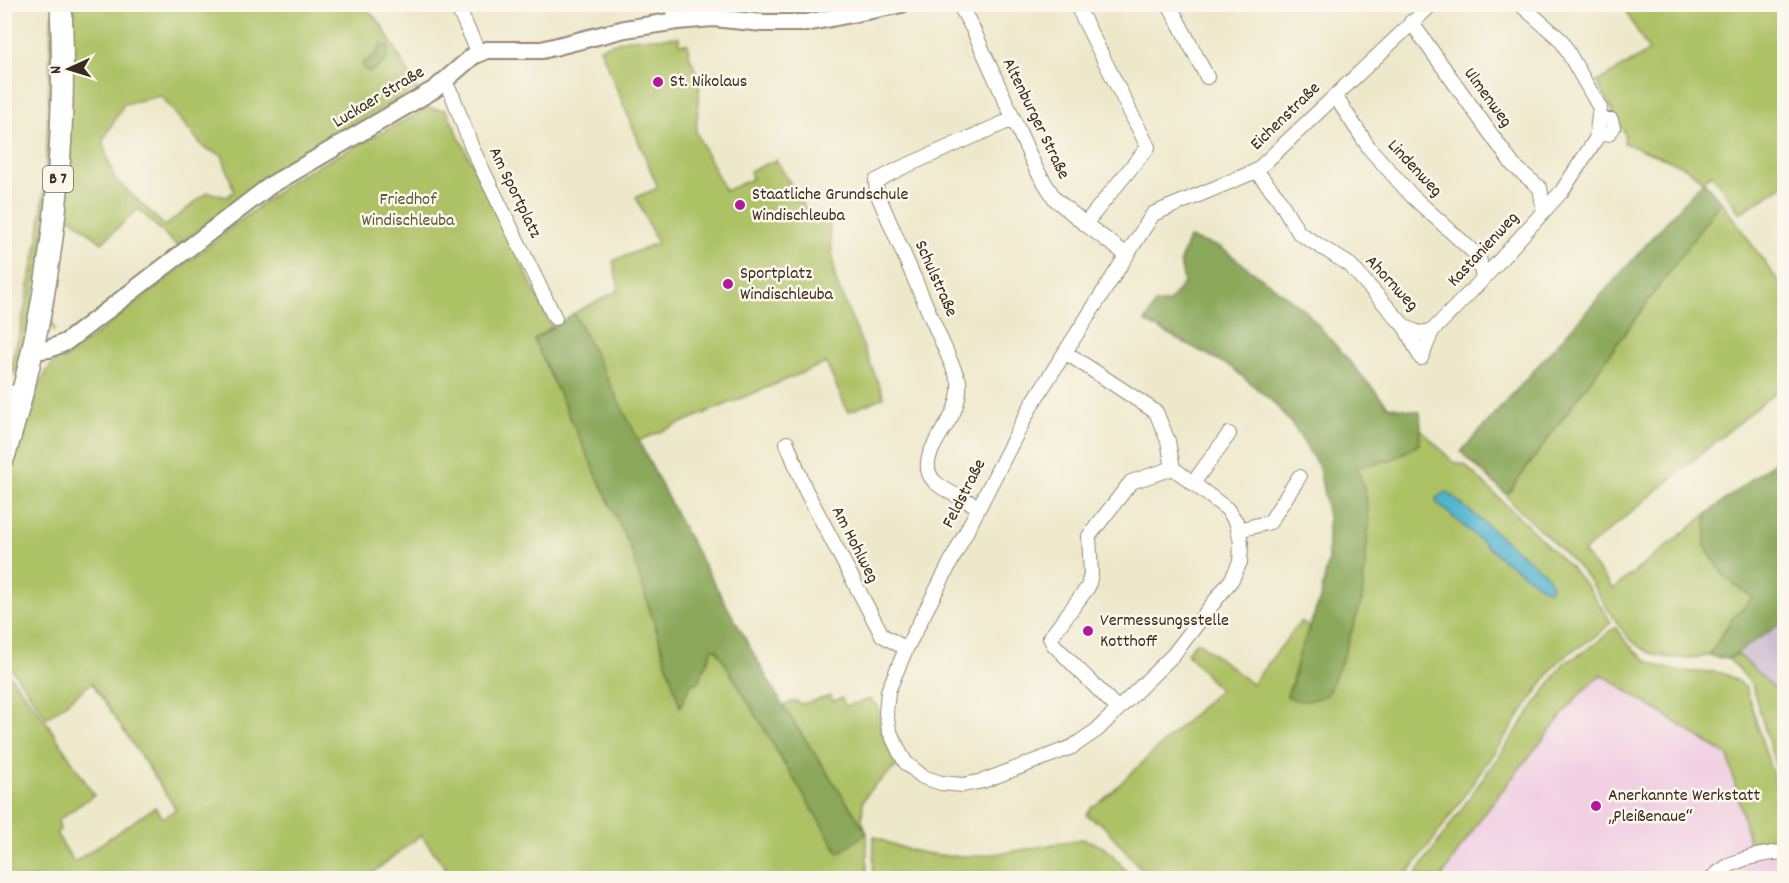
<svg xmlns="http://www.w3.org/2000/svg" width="1789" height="883" viewBox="0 0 1789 883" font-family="Dekko,sans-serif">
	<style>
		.built { fill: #f1d0e3 }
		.industrial { fill: #cebed1 }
		.green { fill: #adc165; stroke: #747642; stroke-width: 1.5; fill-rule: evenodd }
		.forest { fill: #8aa75a; stroke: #62683c; stroke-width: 1.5 }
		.water { fill: #50b3cf; stroke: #466e76; stroke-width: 1.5 }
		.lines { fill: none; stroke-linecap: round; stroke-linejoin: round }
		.minor-casing { stroke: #948974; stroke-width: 16 }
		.tertiary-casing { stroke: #948974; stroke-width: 20 }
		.primary-casing { stroke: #948974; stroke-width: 24 }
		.minor { stroke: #fff; stroke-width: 14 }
		.tertiary { stroke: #fff; stroke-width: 16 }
		.primary { stroke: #fff; stroke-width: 21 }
		.poi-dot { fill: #b5179e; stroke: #fbf7ec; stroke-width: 2 }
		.labels { text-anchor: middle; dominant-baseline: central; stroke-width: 5; stroke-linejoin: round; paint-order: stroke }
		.shield { fill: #fbf7ec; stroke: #75685c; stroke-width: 1.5 }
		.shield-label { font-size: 16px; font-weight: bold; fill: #3b2a1e }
		.poi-label { font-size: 18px; fill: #3b2a1e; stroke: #fbf7ec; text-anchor: start }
		.street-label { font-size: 18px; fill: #3b2a1e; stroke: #fbf7ec }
		.park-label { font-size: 18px; fill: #5d5733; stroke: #fbf7ec }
	</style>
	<rect width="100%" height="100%" fill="#fbf7ec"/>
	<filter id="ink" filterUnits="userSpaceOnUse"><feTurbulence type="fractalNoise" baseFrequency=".0167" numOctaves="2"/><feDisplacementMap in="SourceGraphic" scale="12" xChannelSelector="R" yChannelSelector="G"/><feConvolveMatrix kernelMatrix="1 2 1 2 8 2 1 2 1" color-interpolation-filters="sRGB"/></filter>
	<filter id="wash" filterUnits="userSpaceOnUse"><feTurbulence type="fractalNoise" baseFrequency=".008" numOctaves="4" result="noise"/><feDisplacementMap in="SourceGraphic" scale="24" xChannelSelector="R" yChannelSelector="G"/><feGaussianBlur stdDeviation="1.35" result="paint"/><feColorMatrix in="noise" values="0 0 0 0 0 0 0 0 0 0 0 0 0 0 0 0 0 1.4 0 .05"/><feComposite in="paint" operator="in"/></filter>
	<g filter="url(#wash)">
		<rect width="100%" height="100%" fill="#eee8cb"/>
		<!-- built -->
		<path class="built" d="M1601,674L1728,756L1749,842L1784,839V878H1441L1485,812L1576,698Z"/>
		<!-- industrial -->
		<path class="industrial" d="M1784,621V698L1738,654Z"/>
		<!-- green -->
		<path class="green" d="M68,5H363L381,24L417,88L272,173L177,246L138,209L102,243L71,218L67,220L52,320L55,331L48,323L71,59L75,53V44L70,42ZM161,96L204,148L222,155L234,191L227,197L208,192L165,226L115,179L102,142L124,104Z
			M1622,5H1784V185L1740,213L1711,174L1703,181L1683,166L1624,143L1625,134L1597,82L1649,51Z
			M52,13L54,106L44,238L20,367L5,381V371L11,363L20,332L39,234L46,172Z
			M679,37V44H688L689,55L700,81L696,132L725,191L752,179L750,171L776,160L811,218L829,222L835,278L884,397L848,412L826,363L638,441L574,313L619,290L613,261L657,243L636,197L658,188L600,48L627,39Z
			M428,108L446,110L552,326L534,340L631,549L680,706L691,684L698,682L713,648L717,650L763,726L784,765L867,833L783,706L795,701L802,704L831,696L833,701L842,698L845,706L870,699L878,706L881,730L899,761L898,765L870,790L863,801L862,820L867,833V878H453L421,835L366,878H6L4,877V668L45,720L94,795L58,820L60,830L56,833L74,862L155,807L163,818L176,809L92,683L47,718L5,660V477L26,411L35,393L48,369L61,356L63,360L295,178Z
			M1721,201L1784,290V385L1583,552L1613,589L1707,514L1705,546L1725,577L1753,598L1731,620L1709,656C1685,659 1662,661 1641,648C1619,634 1602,596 1585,575C1568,555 1547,537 1529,519C1521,512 1511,504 1507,495Z
			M1421,429L1453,462L1465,465L1571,568L1589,589L1611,622L1598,635L1563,657L1553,668L1434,839L1404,878H1149L1103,825L1086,815L1092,807L1104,799L1219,690L1187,653L1197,641L1252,684L1301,621L1309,627L1287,696L1327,695L1343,657L1362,599L1366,495L1357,467L1393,459L1419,444ZM1437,503L1548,590L1502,559Z
			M1615,627C1633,653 1649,668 1681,671C1712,675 1719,664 1746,688L1784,812V839L1749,842L1728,756L1601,674L1576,698L1485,812L1441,878H1413L1564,663C1583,654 1600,641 1615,627Z
			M1738,654L1784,698V795L1752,685L1737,667L1728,659Z
			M874,836C943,872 1010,851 1082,839C1110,846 1115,857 1131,878H873Z"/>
		<!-- forest -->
		<path class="forest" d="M381,44L388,46C391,61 381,66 369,72L364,69L362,64L377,53Z
			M1703,181L1721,201L1507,495L1461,452Z
			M1189,238L1220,247L1305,310L1388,406L1420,412L1421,429L1419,444L1393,459L1357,467L1366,495L1369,523L1362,599L1343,658L1327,695C1314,700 1300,705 1287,696L1292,685L1299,655L1321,596L1328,561V517L1319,467L1294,427L1274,403L1231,367L1145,322L1155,304L1169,302L1184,283L1180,261Z
			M574,313L680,522L783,706L867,833L839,853C797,786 758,718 717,650L713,648L698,682L691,684L680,707L631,549L534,340Z
			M1784,454V621L1728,659L1709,656L1731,620L1752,598L1725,577L1705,546L1707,514Z"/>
		<!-- water -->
		<path class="water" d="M1447,492L1547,575L1552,586L1548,591L1502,559L1437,503L1436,498Z"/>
	</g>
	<g filter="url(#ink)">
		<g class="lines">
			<defs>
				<path id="minor" d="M456,4L479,53
					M670,4L677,21
					M959,4L973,29L1036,169L1055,199L1085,224L1127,255
					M1076,4L1148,147L1085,224
					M1169,4L1207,77
					M1411,22L1513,165L1540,188L1544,211
					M444,81L453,97L472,148L555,318
					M1335,96L1370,149L1412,196L1479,257L1483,279
					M1597,133L1608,134L1613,128L1611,120L1600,119
					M1256,171L1277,196L1299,233L1350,265L1405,327L1419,333L1432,331
					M1405,327L1421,358
					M1065,352L1156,412L1168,441L1173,468L1227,509L1237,523L1241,543L1240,562L1232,579L1173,655L1097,730L1072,747L983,781L963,785L941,783L923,777L906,763L900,753L889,730L886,713L888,691L906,649L1032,404L1153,214L1256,171L1432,4
					M1421,358L1432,331L1483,279L1562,191L1596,139L1600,108L1561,40L1520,4
					M4,393L24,392
					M787,443L805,489L882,635L906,649
					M1193,483L1229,434
					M979,507C967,500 943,491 934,481C915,461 945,431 953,413C958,402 960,393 959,381L877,193L876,181L901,168L1013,119
					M1239,530L1270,522L1299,477
					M1117,708L1054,645L1050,638L1088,587L1091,574L1089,536L1131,482L1173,468
					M1712,878C1732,859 1758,854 1784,852"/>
				<path id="tertiary" d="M33,351L49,349L66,342L271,185L435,89L473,56L487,50H542L625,29L677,21L713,18L763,23H806L902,4"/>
				<path id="primary" d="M4,457C50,311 68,157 61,4"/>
			</defs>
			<!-- minor casing -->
			<use href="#minor" class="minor-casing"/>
			<!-- tertiary casing -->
			<use href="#tertiary" class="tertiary-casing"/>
			<!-- primary casing -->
			<use href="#primary" class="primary-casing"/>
			<!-- minor -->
			<use href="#minor" class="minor"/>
			<!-- tertiary -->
			<use href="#tertiary" class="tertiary"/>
			<!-- primary -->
			<use href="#primary" class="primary"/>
		</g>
	</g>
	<!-- markers -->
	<g class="poi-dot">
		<circle cx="658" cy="82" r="6"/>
		<circle cx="740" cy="205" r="6"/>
		<circle cx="728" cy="284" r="6"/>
		<circle cx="1088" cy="631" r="6"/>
		<circle cx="1596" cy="806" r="6"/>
	</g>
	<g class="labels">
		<!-- shield labels -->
		<rect class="shield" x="43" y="166" width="30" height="26" rx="4.5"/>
		<g class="shield-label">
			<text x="58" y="179">B 7</text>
		</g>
		<!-- poi labels -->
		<g class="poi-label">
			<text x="670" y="82">St. Nikolaus</text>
			<text x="752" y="195">Staatliche Grundschule<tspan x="752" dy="21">Windischleuba</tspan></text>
			<text x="740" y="274">Sportplatz<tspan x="740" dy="21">Windischleuba</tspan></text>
			<text x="1100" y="621">Vermessungsstelle<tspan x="1100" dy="21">Kotthoff</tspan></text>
			<text x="1608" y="796">Anerkannte Werkstatt<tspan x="1608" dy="21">„Pleißenaue“</tspan></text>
		</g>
		<!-- street labels -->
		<g class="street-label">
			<text transform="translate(379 98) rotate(-31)">Luckaer Straße</text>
			<text transform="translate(1487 98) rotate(54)">Ulmenweg</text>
			<text transform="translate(1286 117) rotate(-44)">Eichenstraße</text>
			<text transform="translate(1035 119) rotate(64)">Altenburger Straße</text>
			<text transform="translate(1414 169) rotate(47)">Lindenweg</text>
			<text transform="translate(514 193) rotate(64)">Am Sportplatz</text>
			<text transform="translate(1484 250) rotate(-47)">Kastanienweg</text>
			<text transform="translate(935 279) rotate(66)">Schulstraße</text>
			<text transform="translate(1391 284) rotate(47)">Ahornweg</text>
			<text transform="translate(965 494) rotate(-63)">Feldstraße</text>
			<text transform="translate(854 545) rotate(63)">Am Hohlweg</text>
		</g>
		<!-- park labels -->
		<g class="park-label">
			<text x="408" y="200">Friedhof<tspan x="408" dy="21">Windischleuba</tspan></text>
		</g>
	</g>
	<!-- margin -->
	<rect width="1789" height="883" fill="none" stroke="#fbf7ec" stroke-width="24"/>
	<!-- north arrow -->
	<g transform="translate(69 69) rotate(266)" stroke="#fbf7ec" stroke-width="4.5" paint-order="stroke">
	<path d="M0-4.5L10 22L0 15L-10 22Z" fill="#3b2a1e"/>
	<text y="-9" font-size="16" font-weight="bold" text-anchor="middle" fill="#3b2a1e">N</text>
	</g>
</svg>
